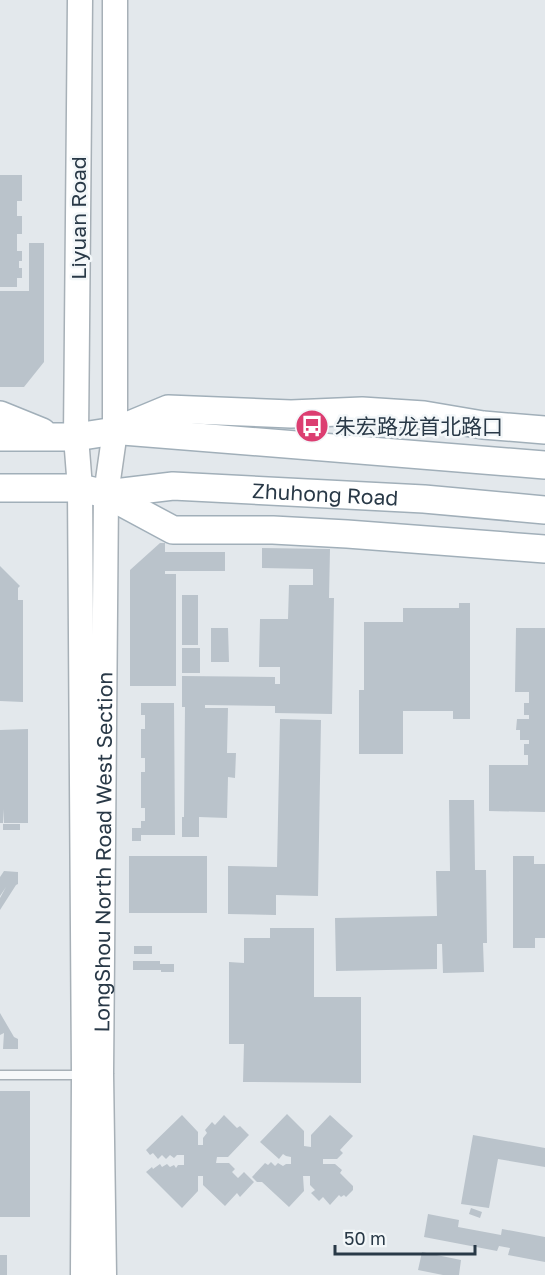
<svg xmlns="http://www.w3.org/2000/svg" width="545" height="1275" viewBox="0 0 545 1275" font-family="'Golos Text','Noto Sans SC',sans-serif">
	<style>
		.building { fill: #bac3cb }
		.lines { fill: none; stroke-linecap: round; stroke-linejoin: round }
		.lane-casing { stroke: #a7b0b7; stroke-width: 11 }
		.secondary-casing { stroke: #a7b0b7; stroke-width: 27 }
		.primary-casing { stroke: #a1afb9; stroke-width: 30 }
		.lane { stroke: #f6f8fa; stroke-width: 8 }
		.secondary { stroke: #fff; stroke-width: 24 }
		.primary { stroke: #fff; stroke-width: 27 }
		.labels { text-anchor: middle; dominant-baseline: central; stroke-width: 5; stroke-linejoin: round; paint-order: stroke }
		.street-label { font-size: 21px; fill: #293947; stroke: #f3f7f9 }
		.poi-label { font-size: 21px; fill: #293947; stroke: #f3f7f9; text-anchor: start }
	</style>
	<rect width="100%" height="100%" fill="#e3e8ec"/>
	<!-- building -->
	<path class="building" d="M0,175H22V201H17V216H22V234H17V251H22V261H19V268H22V278H17V287H0Z
		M29,243H44V362L24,387H0V291H29Z
		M160,543H165V552H225V571H165V574H176V686H130V570Z
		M262,548L330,549L329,598H334L332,714L275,713V706L205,705V708H228L227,753H236L235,778L228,777L227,818L199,817V837H182V817H184L185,707H182V676L275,677V684H280V667H259L260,619H288L289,585H313V569L262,568Z
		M0,566L20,586L18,588V600H23V702L0,701Z
		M182,595H198V645H182Z
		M459,603H470V719H453V711H403V754H359V690H364V622H403V608H459Z
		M211,628H228L229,662H211Z
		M516,628H545V812L489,811V765H528V755H524V744H529V740H520V730H516L517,719H529V715H524V703H529V692H515Z
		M182,648H200V673H182Z
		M141,703H174L175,835H141V841H132V828H141V821H145V808H141V772H145V758H141V729H145V715H141Z
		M280,719L321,720L318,896L276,895V915L228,914V866L277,867Z
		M28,729V823H4V809L3,823H0V730Z
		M449,800H474L475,870H486L487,943H483L484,972L443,973L442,944H437V969L336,971L335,918L437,916L436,871H450Z
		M3,824H20V830H3Z
		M129,856H207V913H129Z
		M513,856H534V864H545V938H535V948H513Z
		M4,871L18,872V884L16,885L0,910V898L6,887L0,896V877Z
		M270,928H314V997H361V1083L243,1082L244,1044H229V962L244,963V938H270Z
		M134,946H152V954H134Z
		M133,961H160V964H174V972H161V970H133Z
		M0,1013L14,1037L18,1039V1049H3L4,1033L0,1035Z
		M0,1091H30V1217H0Z
		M287,1114L304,1131V1146L311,1147V1135L330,1115L353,1136L340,1150L343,1153L337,1159H323V1164H335L342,1170L340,1173L353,1186V1190L346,1197L344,1195L341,1197L339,1195L330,1205L323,1197L319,1201L311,1193L315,1190L310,1185V1176H303L304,1191L289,1207L262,1182H257L252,1177L265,1163L268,1165L271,1162L275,1166L278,1163L283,1166L286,1164H291V1157L286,1156L283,1154L279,1159L260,1142Z
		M182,1115L198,1132V1145H203V1138L207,1133L205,1130L212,1122L215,1125L224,1115L237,1128L240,1126L249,1135L228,1157H217L216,1163H229L235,1169L232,1172L238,1178L244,1172L254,1182L240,1197L237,1193L225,1206L203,1185V1176H198V1191L182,1208L146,1172L152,1167L153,1169L160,1164L162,1167L167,1164L170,1167L174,1165L176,1168L178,1165H184V1155H177L174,1158L170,1155L166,1159L162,1155L158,1159L153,1153L150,1155L146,1150Z
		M473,1135L545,1148V1167L498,1159L489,1208L461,1204Z
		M471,1208L482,1212L480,1218L469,1214Z
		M428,1214L459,1220L458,1227L501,1235L502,1229L545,1237V1262L508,1255L510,1248L499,1246L497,1251L424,1237Z
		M422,1252L461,1260L459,1275H443L418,1270Z
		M0,1255H7V1275H0Z"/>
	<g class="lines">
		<defs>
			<path id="lane" d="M0,1075H83"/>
			<g id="secondary">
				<path d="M80,0L76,437L80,488L84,1075L83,1275"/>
				<path id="s1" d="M104,1275L101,1074L106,494L115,431V0"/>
			</g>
			<g id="primary">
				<path d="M0,415L42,432"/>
				<path d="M123,431L545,465"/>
				<path d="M0,437H76L115,431L168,409L291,414L362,411L424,415L483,425L545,430"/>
				<path d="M0,488H80L106,494L173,530H273L347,534L545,549"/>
				<path id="s2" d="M106,494L173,486L424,499L545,510"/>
			</g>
		</defs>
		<!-- lane casing -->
		<use href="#lane" class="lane-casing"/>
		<!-- secondary casing -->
		<use href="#secondary" class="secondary-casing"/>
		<!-- primary casing -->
		<use href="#primary" class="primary-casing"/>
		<!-- lane -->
		<use href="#lane" class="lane"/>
		<!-- secondary -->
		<use href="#secondary" class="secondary"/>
		<!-- primary -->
		<use href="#primary" class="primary"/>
	</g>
	<!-- icons -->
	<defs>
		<symbol id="bus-disc" viewBox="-11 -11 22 22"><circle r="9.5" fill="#dc3e71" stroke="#f3f7f9"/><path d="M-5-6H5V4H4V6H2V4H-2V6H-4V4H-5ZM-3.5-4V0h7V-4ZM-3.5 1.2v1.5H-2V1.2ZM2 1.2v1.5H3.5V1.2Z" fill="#fff"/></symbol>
	</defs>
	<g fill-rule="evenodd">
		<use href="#bus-disc" x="293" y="407" width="38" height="38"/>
	</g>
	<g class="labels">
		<!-- street labels -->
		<g class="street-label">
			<text transform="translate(78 218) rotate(-90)">Liyuan Road</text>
			<text stroke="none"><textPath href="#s2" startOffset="220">Zhuhong Road</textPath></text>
			<text stroke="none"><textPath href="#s1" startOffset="423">LongShou North Road West Section</textPath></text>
		</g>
		<!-- poi labels -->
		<g class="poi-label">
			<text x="335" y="426">朱宏路龙首北路口</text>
		</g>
	</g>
	<!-- scale -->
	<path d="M335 1245v9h140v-9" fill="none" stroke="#293947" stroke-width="3"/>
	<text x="344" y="1245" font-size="18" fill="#293947" stroke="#f3f7f9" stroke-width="4.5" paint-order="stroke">50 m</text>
</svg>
